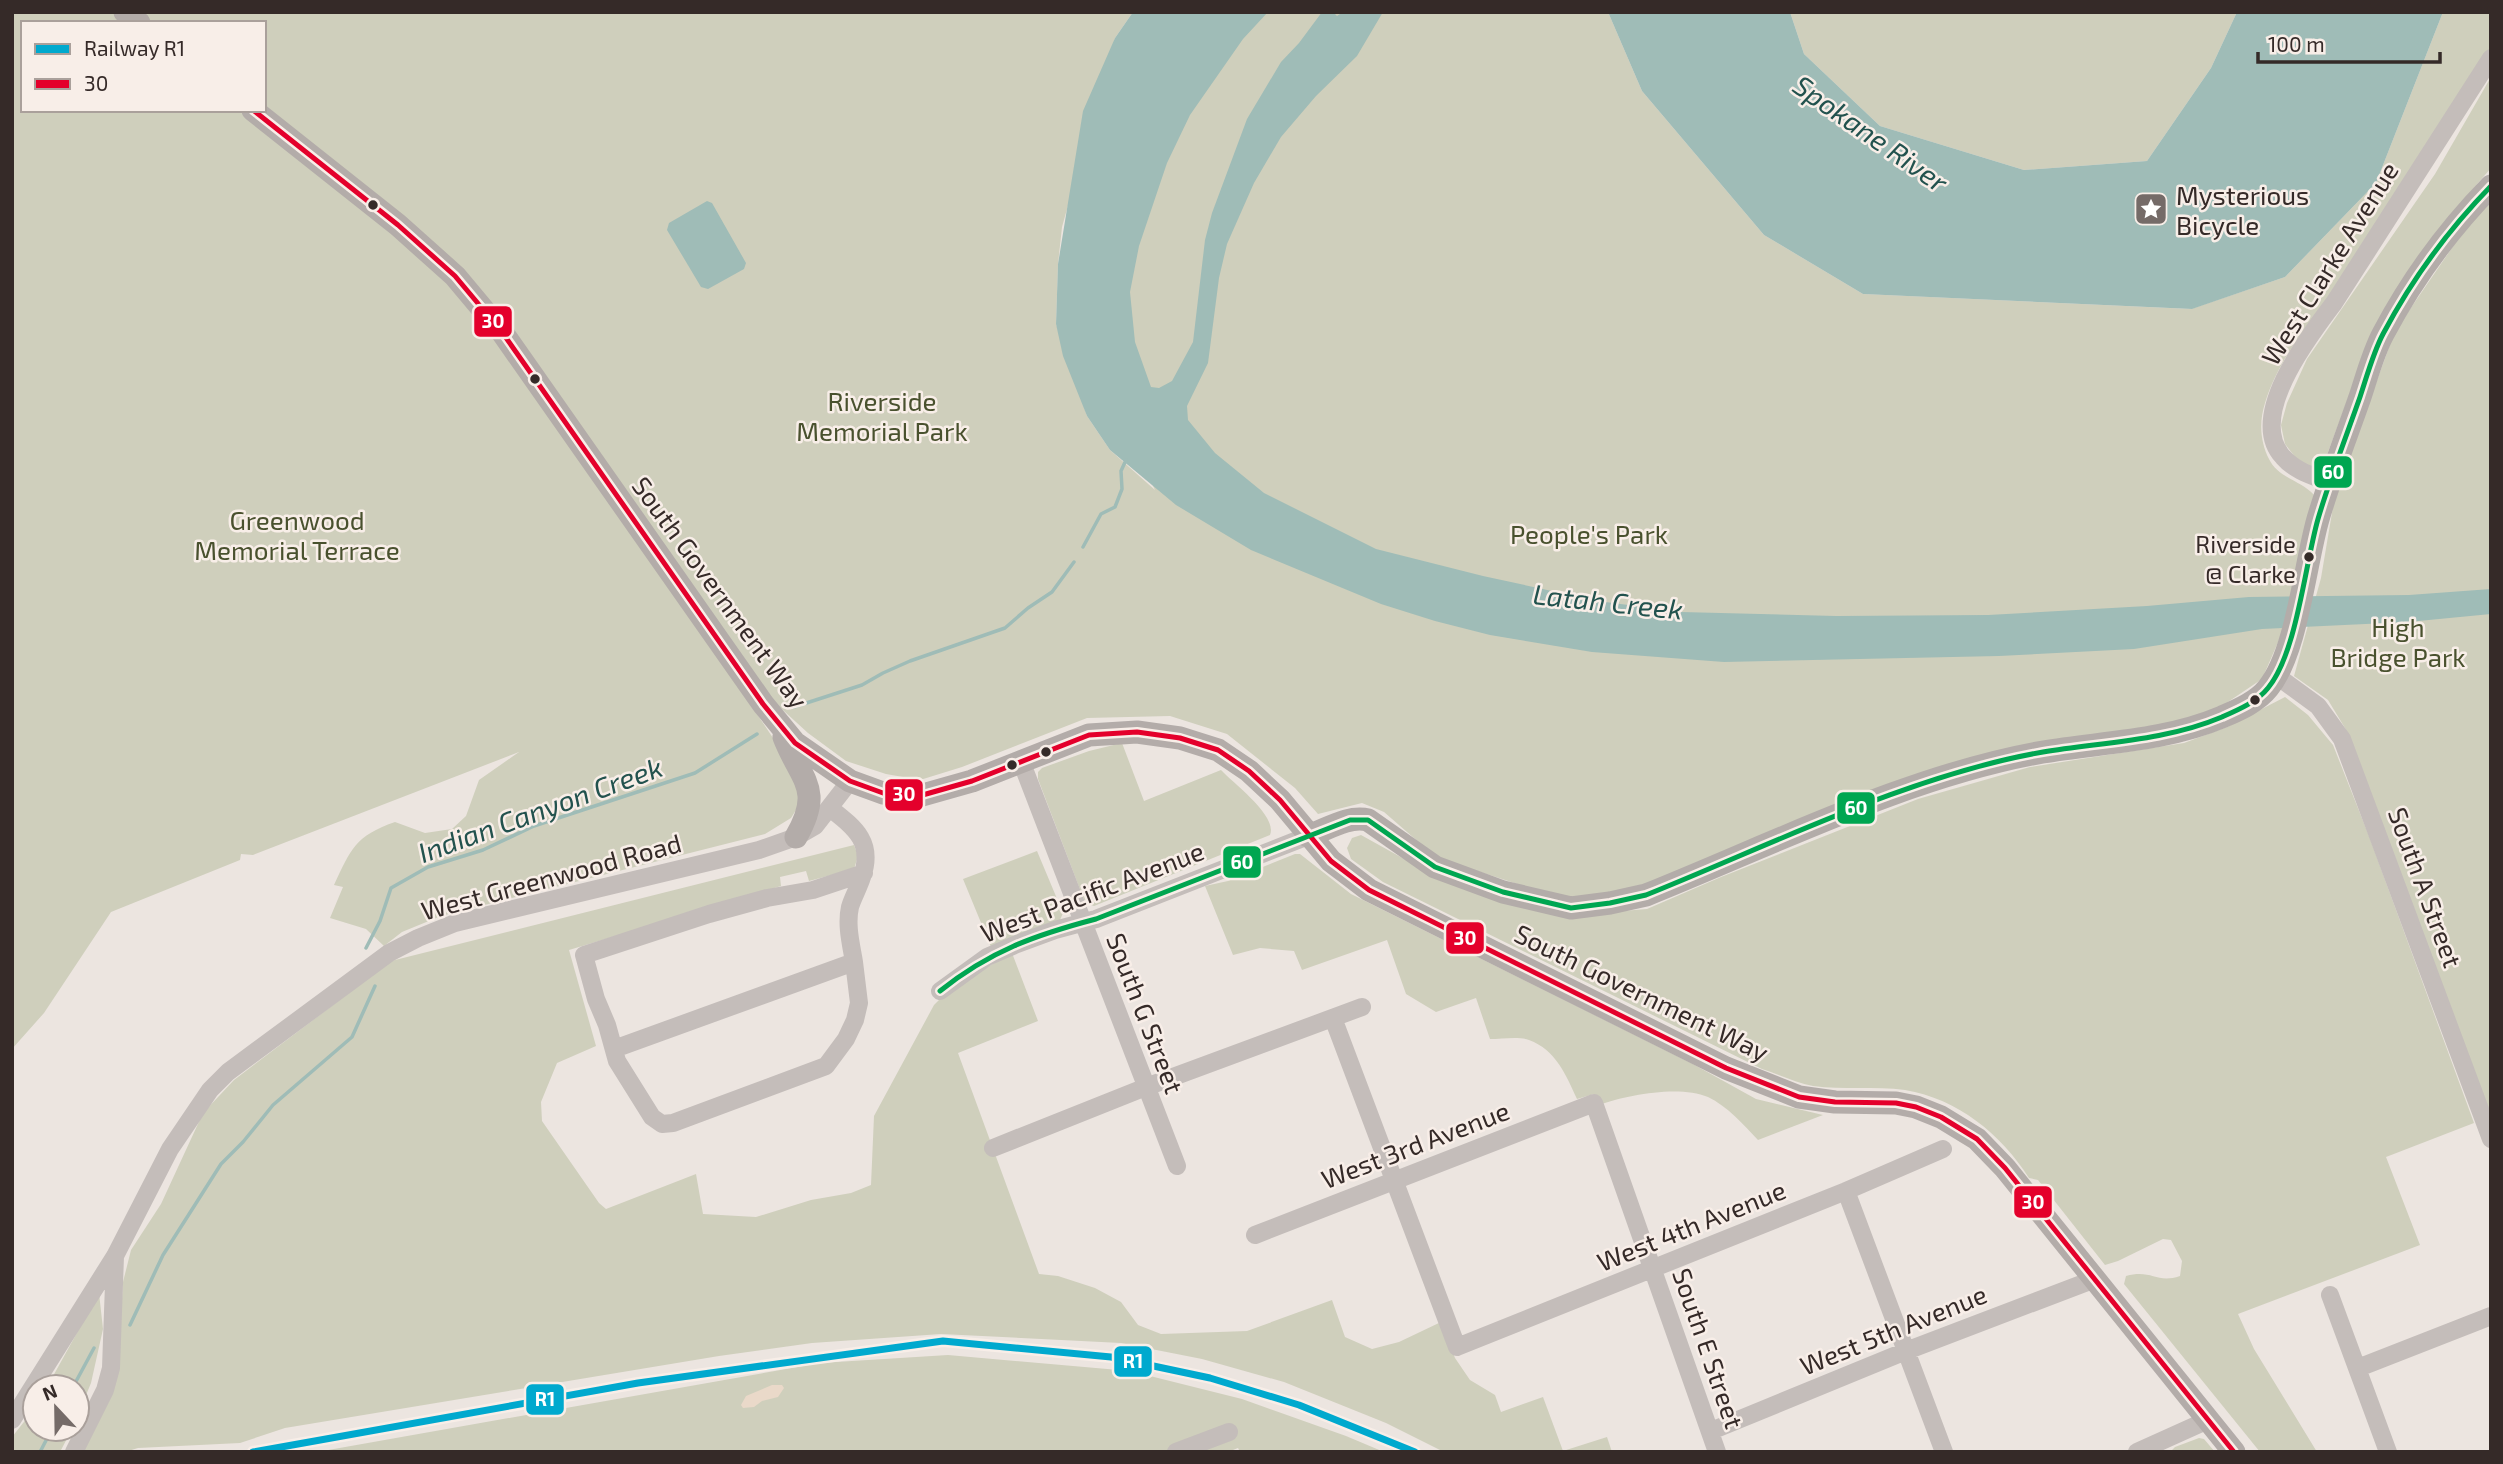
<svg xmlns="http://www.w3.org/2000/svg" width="2503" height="1464" viewBox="0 0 2503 1464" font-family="'Exo 2',sans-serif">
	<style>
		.green { fill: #cfcfbc; fill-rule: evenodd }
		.sand { fill: #ead9c9 }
		.water { fill: #9fbcb7 }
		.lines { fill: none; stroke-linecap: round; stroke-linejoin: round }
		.stream { stroke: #9fbcb7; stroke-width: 3.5 }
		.minor { stroke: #c4bdba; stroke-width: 18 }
		.major { stroke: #b3aca9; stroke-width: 23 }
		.bus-1-casing { stroke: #f8eee8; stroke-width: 10 }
		.bus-2-casing { stroke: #f8eee8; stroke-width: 10 }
		.bus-1 { stroke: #e4002b; stroke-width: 5 }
		.bus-2 { stroke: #00a651; stroke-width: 5 }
		.rail-1-casing { stroke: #f8eee8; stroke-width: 12 }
		.rail-1 { stroke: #00a9ce; stroke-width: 7 }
		.bus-dot { fill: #352a28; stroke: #f8eee8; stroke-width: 2.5 }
		.labels { text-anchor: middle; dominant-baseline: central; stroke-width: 5; stroke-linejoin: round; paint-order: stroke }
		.bus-label { font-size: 24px; fill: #352a28; stroke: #f8eee8; text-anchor: end }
		.poi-label { font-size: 26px; fill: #352a28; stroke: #f8eee8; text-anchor: start }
		.street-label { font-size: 26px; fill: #352a28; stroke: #f8eee8 }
		.park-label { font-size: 26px; fill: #49512e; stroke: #f8eee8 }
		.water-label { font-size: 28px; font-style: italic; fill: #22524e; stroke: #f8eee8 }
		.line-badge { stroke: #f8eee8; stroke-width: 2.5 }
		.badge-label { font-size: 19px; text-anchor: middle; font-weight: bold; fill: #fff }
	</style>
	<rect width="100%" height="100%" fill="#ece5e0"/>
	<!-- green -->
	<path class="green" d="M12,12H1133L1115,38L1062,227L1058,264L1056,324L1087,416L1110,450L1155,490L1103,385L1156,12H1608L1642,91L1764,235L1863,294L2191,309L2285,277L2376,183L2443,12H2491C2491,23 2494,39 2490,49C2481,70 2465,89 2454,108C2418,167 2381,227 2340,282C2312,320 2279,357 2265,403C2259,422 2260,441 2269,459C2278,478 2302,481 2314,495L2286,624L2262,679L2216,710L2143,731L2018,749L1639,890L1573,902L1437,858L1384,812L1362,803L1318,814L1295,788L1227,734L1170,716L1087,718L962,767L920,780L886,774L846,761L808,733L737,668L729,672L797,774L801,802L791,818L765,834L441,916L402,932L384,946L366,929L330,918L343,887L334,885C351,849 355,836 395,822L425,833L452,829L466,816L479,780L519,752L253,855L241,854L240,860L111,912L44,1013L12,1049ZM23,23H264V110H23Z
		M1790,12H2237L2211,68L2147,161L2024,170L1880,126L1804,54Z
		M2491,77V168L2472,190L2366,350L2328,452L2326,463L2314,469L2299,462L2285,444L2281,425L2287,403L2307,359L2435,174Z
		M2491,191V1115L2345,728L2328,700L2294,676L2321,578L2335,495L2395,331Z
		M2285,697L2308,715L2333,745L2369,836L2474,1123L2386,1157L2420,1245L2238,1314L2254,1349L2317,1452H2260L2124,1284L2126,1276C2152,1269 2156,1284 2180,1276L2182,1261L2171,1240L2163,1239L2118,1261L2105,1265L2038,1180L2029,1178C2001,1134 1958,1099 1905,1090C1875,1086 1843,1090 1813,1086C1796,1083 1778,1074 1762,1069L1383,882L1351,859L1347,848L1352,838L1361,835L1433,875L1573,915L1647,909L1721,877L1918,799L2030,767L2184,743L2227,727Z
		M1122,743L1144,801L1221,770C1234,784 1278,816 1270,835L1094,906L1088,904L1084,900L1038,779V772L1042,768L1089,751Z
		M854,845L858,856L854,869L809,881L806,871L780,877L781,886L569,950L596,1046L557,1063L541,1102L542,1121L599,1203L606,1209L696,1174L703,1214L756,1217L811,1200L851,1193L871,1185L874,1116L934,1005L951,988L1012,953L1038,1021L958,1053L1039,1274L1058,1276L1095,1288L1121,1302L1138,1325L1161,1334L1247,1331L1332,1300L1345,1337L1372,1349L1399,1342L1441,1322L1455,1358L1470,1380L1495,1395L1501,1412L1543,1397L1563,1451L1607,1437L1612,1452H1444L1386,1423L1284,1382L1202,1359L1121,1343L941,1334L812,1343L719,1356L285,1428L240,1443L138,1448L125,1452H80L109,1401L118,1365L123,1282L131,1250L161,1204L203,1113L234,1080L391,961Z
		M1037,851L1063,913L1060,920L991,947L963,879Z
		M1295,854H1300L1351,894L1691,1063L1756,1099L1823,1115L1758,1140C1744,1125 1727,1106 1708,1097C1679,1085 1627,1095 1599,1105L1594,1094L1577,1099C1566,1075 1556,1050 1529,1040C1519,1036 1502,1039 1490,1039L1476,998L1436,1012L1406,994L1387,940L1302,970L1294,951L1260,948L1233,955L1205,886L1228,881Z
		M99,1293L103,1329L91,1383L77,1417V1387H47Z
		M948,1355L1130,1371L1242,1399L1346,1436L1384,1452H1240L1238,1448L1228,1452H317L820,1363Z
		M35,1408V1429H72L60,1452H12V1437Z
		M2199,1438L2204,1439L2215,1452H2170L2175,1447Z"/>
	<!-- sand -->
	<path class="sand" d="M772,1385H782L784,1388L778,1397L762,1401L754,1407L743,1408L741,1405L746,1396Z"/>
	<!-- water -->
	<path class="water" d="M1133,12H1268L1243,39L1190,115L1167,163L1139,246L1130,292L1135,342L1151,387L1159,388L1172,381L1193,342L1205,240L1212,213L1247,119L1281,62L1299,43L1322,12H1333L1337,16L1343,12H1383L1357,56L1316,96L1281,137L1254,183L1227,244L1219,278L1208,363L1187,406L1188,420L1215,453L1264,493L1376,549L1483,576L1598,601L1681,612L1836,616L1988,615L2147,606L2249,597L2409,595L2491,589V614L2408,622L2262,629L2134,649L1999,656L1724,662L1592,652L1490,635L1435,621L1381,604L1251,550L1176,505L1110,450L1087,416L1063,356L1056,324L1058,264L1083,111L1115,38Z
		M1608,12H1790L1804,54L1880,126L2024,170L2147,161L2211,68L2237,12H2443L2376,183L2285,277L2192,309L1863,294L1764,235L1642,91Z
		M707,201L712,203L746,263L744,269L708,289L701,287L667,230L669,223Z"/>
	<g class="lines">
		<!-- stream -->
		<path class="stream" d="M1083,547L1101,514L1115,507L1122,489L1121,471L1126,460
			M794,707L862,685L883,673L910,661L1005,628L1028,608L1052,592L1074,562
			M366,948L380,921L391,888L428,867L483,850L534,826L695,773L757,734
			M130,1325L163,1255L221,1164L243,1142L273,1105L352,1037L375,986
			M73,1387L94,1348
			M40,1452L52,1429"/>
		<!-- minor -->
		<path class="minor" d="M2331,483C2314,476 2296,472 2283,457C2246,417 2309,336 2334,303L2491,58
			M2277,676L2318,706L2342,739L2491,1139
			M1021,761L1177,1166
			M854,962L859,1003L855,1020L846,1039L826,1066L673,1123L662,1124L652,1117L617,1061L607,1025L596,999L584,955L709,914L767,898L813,890L864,873
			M940,991L987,957L1017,944L1055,930L1096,919L1308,836
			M1333,1018L1457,1347L1846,1191L1943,1149
			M614,1049L854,962C851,944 846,925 850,907C853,897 859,887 862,877C874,842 855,828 831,809
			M993,1148L1146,1087L1362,1007
			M1846,1191L1944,1452
			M1255,1235L1594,1103L1717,1452
			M2330,1295L2388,1452
			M2358,1368L2491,1316
			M12,1420L115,1256L170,1149L210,1090L228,1072L389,953L418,938L455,923L759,850L796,837L815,826L850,781
			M1711,1431L1906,1351L2095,1279
			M74,1452L105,1390L111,1368L115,1256
			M1176,1452L1229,1432
			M2137,1452L2208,1420"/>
		<!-- major -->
		<path class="major" d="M125,12L139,23
			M253,110L398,225L455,276L502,332L763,704L795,743L850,781L883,793L919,796L972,781L1089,735L1137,732L1180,738L1218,750L1249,771L1280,800L1331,861L1369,890L1726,1068L1799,1097L1835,1102L1896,1103L1916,1107L1941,1117L1977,1139L2005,1168L2234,1452
			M784,737C801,781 824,788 796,837
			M1308,836C1326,830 1348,815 1368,820L1435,867L1503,892L1571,908L1610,903L1646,895C1771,845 1910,775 2043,752C2104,742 2165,741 2222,717C2238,710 2257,702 2268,688C2297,653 2305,564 2318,519C2330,478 2346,437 2360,397C2367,376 2373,353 2383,334C2411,281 2449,229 2491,186"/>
		<defs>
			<path id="bus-1" d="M253,110L398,225L455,276L502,332L763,704L795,743L850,781L883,793L919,796L972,781L1089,735L1137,732L1180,738L1218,750L1249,771L1280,800L1331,861L1369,890L1726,1068L1799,1097L1835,1102L1896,1103L1916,1107L1941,1117L1977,1139L2005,1168L2234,1452"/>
			<path id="bus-2" d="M940,991C990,951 1035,935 1096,919L1350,820H1368L1435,867L1503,892L1571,908L1610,903L1646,895C1771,845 1910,775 2043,752C2104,742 2165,741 2222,717C2238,710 2257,702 2268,688C2297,653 2305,564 2318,519C2330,478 2346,437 2360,397C2367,376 2373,353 2383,334C2411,281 2449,229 2491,186"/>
		</defs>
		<!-- bus-1 casing -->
		<use href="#bus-1" class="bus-1-casing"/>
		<!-- bus-2 casing -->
		<use href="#bus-2" class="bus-2-casing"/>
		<!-- bus-1 -->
		<use href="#bus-1" class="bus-1"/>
		<!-- bus-2 -->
		<use href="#bus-2" class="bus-2"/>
		<defs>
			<path id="rail-1" d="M253,1452L638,1383L943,1341L1111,1357L1210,1378L1299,1405L1415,1452"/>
		</defs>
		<!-- rail-1 casing -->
		<use href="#rail-1" class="rail-1-casing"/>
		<!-- rail-1 -->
		<use href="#rail-1" class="rail-1"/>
	</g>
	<!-- icons -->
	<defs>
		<symbol id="sight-square" viewBox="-11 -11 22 22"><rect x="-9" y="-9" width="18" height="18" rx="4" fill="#756b68" stroke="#f8eee8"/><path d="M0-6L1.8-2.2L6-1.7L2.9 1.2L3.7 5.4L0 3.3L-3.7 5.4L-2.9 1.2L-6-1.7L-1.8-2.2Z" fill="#fff"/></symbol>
	</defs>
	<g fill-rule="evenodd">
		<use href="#sight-square" x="2132" y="190" width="38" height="38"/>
	</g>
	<!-- markers -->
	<g class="bus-dot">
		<circle cx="373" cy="205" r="6"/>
		<circle cx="535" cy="379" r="6"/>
		<circle cx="2309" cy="557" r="6"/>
		<circle cx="2255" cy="700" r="6"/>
		<circle cx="1046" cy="752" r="6"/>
		<circle cx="1012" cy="765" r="6"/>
	</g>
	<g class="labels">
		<!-- bus labels -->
		<g class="bus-label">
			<text x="2296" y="543">Riverside<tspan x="2296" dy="30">@ Clarke</tspan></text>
		</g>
		<!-- poi labels -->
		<g class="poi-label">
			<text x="2176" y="194">Mysterious<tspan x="2176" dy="30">Bicycle</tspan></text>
		</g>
		<!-- street labels -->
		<g class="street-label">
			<text transform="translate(2329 263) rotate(-58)">West Clarke Avenue</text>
			<text transform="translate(721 592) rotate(54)">South Government Way</text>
			<text transform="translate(551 876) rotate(-15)">West Greenwood Road</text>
			<text transform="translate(2426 887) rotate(70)">South A Street</text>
			<text transform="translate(1092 891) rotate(-21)">West Pacific Avenue</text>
			<text transform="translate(1642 992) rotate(26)">South Government Way</text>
			<text transform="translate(1146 1013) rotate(69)">South G Street</text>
			<text transform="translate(1415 1144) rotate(-21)">West 3rd Avenue</text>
			<text transform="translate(1691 1225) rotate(-22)">West 4th Avenue</text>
			<text transform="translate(1893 1329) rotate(-22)">West 5th Avenue</text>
			<text transform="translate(1709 1348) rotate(71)">South E Street</text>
		</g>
		<!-- park labels -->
		<g class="park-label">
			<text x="882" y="400">Riverside<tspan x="882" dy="30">Memorial Park</tspan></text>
			<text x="297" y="519">Greenwood<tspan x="297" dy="30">Memorial Terrace</tspan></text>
			<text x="1589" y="533">People's Park</text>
			<text x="2398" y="626">High<tspan x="2398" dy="30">Bridge Park</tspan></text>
		</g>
		<!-- water labels -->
		<g class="water-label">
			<text transform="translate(1871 133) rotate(35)">Spokane River</text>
			<text transform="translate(1608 601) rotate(6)">Latah Creek</text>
			<text transform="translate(540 809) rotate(-20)">Indian Canyon Creek</text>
		</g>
	</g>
	<g class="line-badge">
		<rect x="473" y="305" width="40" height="33" rx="7" fill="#e4002b"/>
		<rect x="2313" y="455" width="40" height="34" rx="7" fill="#00a651"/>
		<rect x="884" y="778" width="40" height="34" rx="7" fill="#e4002b"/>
		<rect x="1836" y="791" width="40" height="34" rx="7" fill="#00a651"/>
		<rect x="1222" y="845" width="40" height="34" rx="7" fill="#00a651"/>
		<rect x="1445" y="921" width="40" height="34" rx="7" fill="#e4002b"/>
		<rect x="2013" y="1185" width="40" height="34" rx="7" fill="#e4002b"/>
		<rect x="1113" y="1345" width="40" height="33" rx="7" fill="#00a9ce"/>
		<rect x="525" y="1383" width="40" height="33" rx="7" fill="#00a9ce"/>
	</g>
	<g class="badge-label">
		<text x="493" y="328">30</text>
		<text x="2333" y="479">60</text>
		<text x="904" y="801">30</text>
		<text x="1856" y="815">60</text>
		<text x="1242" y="869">60</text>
		<text x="1465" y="945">30</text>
		<text x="2033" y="1209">30</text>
		<text x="1133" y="1368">R1</text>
		<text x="545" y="1406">R1</text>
	</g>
	<!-- border -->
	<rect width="2503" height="1464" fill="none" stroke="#352a28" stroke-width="28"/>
	<!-- legend -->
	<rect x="21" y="21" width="245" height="91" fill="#f8eee8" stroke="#aaa09b" stroke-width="2"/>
	<rect x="35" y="44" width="35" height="10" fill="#00a9ce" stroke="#aaa09b" stroke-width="2"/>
	<text x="84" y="56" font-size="21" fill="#352a28">Railway R1</text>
	<rect x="35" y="79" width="35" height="10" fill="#e4002b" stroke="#aaa09b" stroke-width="2"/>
	<text x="84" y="91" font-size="21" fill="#352a28">30</text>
	<!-- north arrow -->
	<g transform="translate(56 1408) rotate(338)"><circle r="33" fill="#f8eee8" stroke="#aaa09b" stroke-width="2"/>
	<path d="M0-5L12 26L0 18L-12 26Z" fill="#756b68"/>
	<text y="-10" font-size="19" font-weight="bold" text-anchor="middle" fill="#352a28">N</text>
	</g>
	<!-- scale -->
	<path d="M2258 52v10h182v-10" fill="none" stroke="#352a28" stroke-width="3.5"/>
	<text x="2268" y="52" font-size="21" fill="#352a28" stroke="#f8eee8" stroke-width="5" paint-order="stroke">100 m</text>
</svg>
